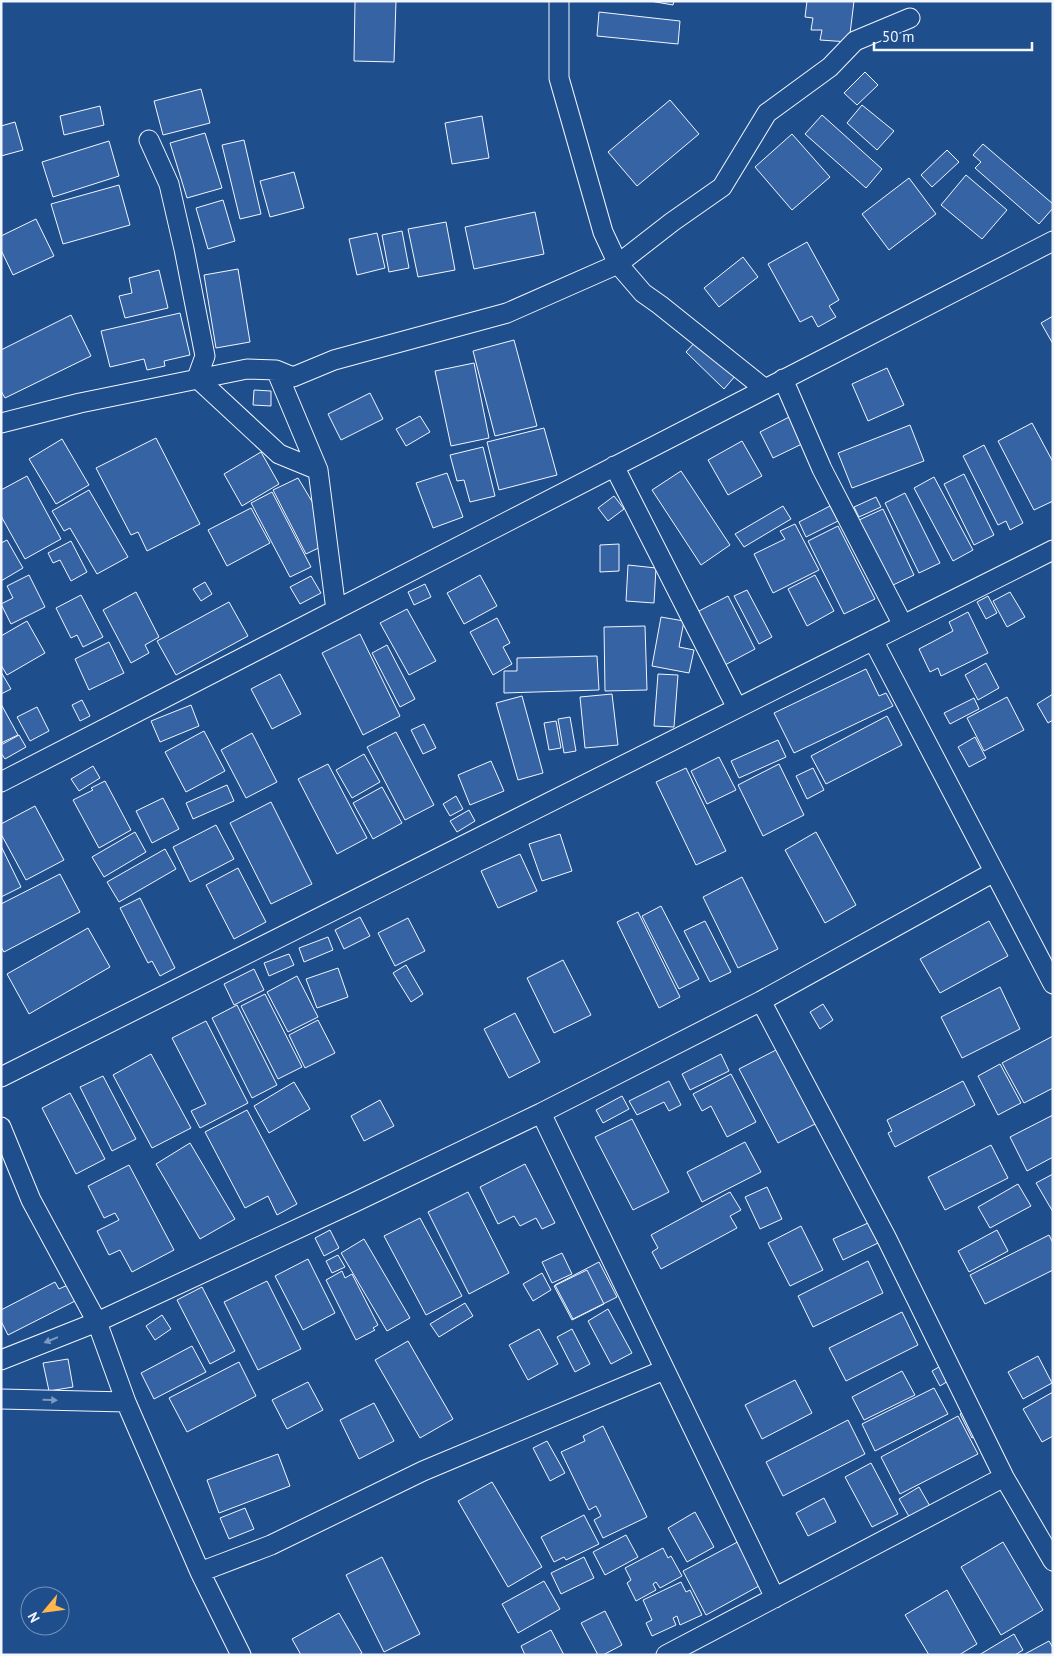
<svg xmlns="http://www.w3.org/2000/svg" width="1054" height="1656" viewBox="0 0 1054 1656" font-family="'PT Sans',sans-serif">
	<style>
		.building { fill: #3563a3; stroke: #f2f6ff }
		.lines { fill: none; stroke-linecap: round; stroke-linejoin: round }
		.minor-casing { stroke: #f2f6ff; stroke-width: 21 }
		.minor { stroke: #1f4e8c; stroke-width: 19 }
		.oneway { fill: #7e9ac0 }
	</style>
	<rect width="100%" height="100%" fill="#1f4e8c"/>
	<!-- building -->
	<path class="building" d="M355,1H396L394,62L354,61Z
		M650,1H674L673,5Z
		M807,1H854L849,42L820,40L822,30H811L813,18L805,17Z
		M599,12L680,21L678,44L597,36Z
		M865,72L878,85L857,105L844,93Z
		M201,89L210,123L163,135L154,101Z
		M670,100L699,134L637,186L608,152Z
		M862,105L894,131L877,150L847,123Z
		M100,106L104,125L64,135L60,116Z
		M822,115L882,169L866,188L805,134Z
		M482,116L489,158L452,164L445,123Z
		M15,122L23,150L1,156V126Z
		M205,133L222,188L187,198L170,143Z
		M792,134L830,177L792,210L755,167Z
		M244,140L261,214L240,219L222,145Z
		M109,141L119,176L53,197L42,162Z
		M983,144L1053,204V208L1039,224L975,168L981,162L973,155Z
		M947,150L959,162L932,187L921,175Z
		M294,172L304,208L270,217L260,181Z
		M966,175L1007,210L982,239L941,205Z
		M909,178L936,214L889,250L862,214Z
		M119,185L130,225L63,244L51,204Z
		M223,200L235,241L208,249L196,208Z
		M535,212L544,254L474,269L465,227Z
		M36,219L54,256L13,275L1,250V236Z
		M446,222L455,270L418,277L408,229Z
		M402,231L409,268L389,272L382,235Z
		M377,233L385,268L357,275L349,239Z
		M807,242L839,300L829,306L836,317L818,327L812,316L800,322L768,264Z
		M743,257L758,277L719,307L704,288Z
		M238,269L250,342L216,348L204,275Z
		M159,270L168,308L125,318L119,296L132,293L129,278Z
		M180,313L190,355L164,361L165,366L147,370L144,359L110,367L101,331Z
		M71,315L91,356L5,398L1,391V350Z
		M1053,316V344L1041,323Z
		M698,339L736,375L724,389L686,352Z
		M514,340L537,426L495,436L473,351Z
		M474,363L489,438L451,446L435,371Z
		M887,368L904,405L868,421L852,384Z
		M254,390L271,391V406L253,405Z
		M370,393L383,419L341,440L328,414Z
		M793,415L806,442L773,458L760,432Z
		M420,416L430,432L406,446L396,429Z
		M1032,423L1053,462V501L1034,510L998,441Z
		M910,425L924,461L852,488L838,453Z
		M544,428L557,475L499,490L487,442Z
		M156,438L200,524L147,551L138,532L131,535L96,468Z
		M62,439L89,485L56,504L29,459Z
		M742,441L762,476L728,495L708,460Z
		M984,445L1023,523L1010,530L1006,521L998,525L963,456Z
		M483,447L495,496L470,502L464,480L457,481L450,455Z
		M261,452L279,484L242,506L224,474Z
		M681,471L730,545L701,565L652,490Z
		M447,473L463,517L433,528L416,483Z
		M964,474L994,535L974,545L944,484Z
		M27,476L61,539L25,559L1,516V490Z
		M934,477L973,550L953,561L914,488Z
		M298,478L335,540L306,554L273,490Z
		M89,490L128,557L97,574L70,528L64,531L52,511Z
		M272,492L311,567L290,577L251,503Z
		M905,493L940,563L919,573L885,503Z
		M614,496L624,509L608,521L598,508Z
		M876,497L881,507L859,517L854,507Z
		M783,506L791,519L744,547L735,534Z
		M830,506L838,521L806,537L799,522Z
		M251,508L270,543L227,566L208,530Z
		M883,509L914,575L891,586L859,520Z
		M795,524L819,570L773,593L754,554L785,539L780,531Z
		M838,526L875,599L844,614L808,541Z
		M7,540L23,568L1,581V543Z
		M71,541L87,572L71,581L60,560L53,563L48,553Z
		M619,544V571L600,572V545Z
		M628,565L656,568L654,603L626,601Z
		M29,575L45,607L11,624L1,604L13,598L7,586Z
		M480,575L497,606L464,624L447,593Z
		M815,575L834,611L807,626L788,589Z
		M311,576L321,593L300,604L290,587Z
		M205,582L212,594L201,601L193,589Z
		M425,584L431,597L414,605L408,592Z
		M747,590L772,637L759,644L734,596Z
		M136,592L159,637L145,645L149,653L131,663L103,610Z
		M1010,592L1025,617L1007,627L993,601Z
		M81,595L103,637L83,647L77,635L71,638L56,608Z
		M728,596L755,649L725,665L697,612Z
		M988,596L997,613L986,619L977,602Z
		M229,602L248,636L176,675L157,641Z
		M407,609L436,661L409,675L380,623Z
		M968,612L988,653L941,676L938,668L930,672L919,649L953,631L949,622Z
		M661,617L684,621L679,647L694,650L689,673L652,666Z
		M497,618L510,643L503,647L512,664L493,675L470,632Z
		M27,621L45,653L7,675L1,665V636Z
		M645,626L647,690L605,691L604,627Z
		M360,634L400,716L363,735L322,653Z
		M109,642L124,673L89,690L75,659Z
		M387,645L415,699L400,707L372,653Z
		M597,656L599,690L504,693V671H517V658Z
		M986,663L999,688L978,700L965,675Z
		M866,669L879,696L886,693L893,706L794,753L774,713Z
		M1,672L11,689L1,694Z
		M280,674L301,714L272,729L251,689Z
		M658,674L678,675L674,727L654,726Z
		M612,694L618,745L585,748L580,697Z
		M1053,694V720L1048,723L1037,704Z
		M522,696L543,773L518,780L496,703Z
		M1007,697L1024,730L984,751L967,718Z
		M974,698L979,709L950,724L944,713Z
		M82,700L90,716L80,721L72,705Z
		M1,704L18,735L1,743Z
		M191,705L199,726L160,742L151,721Z
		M37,707L49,731L30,741L17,717Z
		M887,716L902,745L826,784L811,756Z
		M570,717L576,751L564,753L558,719Z
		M556,721L561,748L549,750L544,723Z
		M424,724L436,748L423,754L411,730Z
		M204,731L225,771L186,792L165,752Z
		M396,732L434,805L405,820L367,747Z
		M252,733L277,782L246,798L221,750Z
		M19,735L26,747L5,759L1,753V745Z
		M975,737L986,758L969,767L958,747Z
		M778,740L786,757L739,778L731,761Z
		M364,754L380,782L352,798L336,770Z
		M719,757L736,790L707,804L691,771Z
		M491,761L504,791L470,805L458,775Z
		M328,764L367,838L337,854L298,779Z
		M779,764L804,815L763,836L738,785Z
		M93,766L100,778L79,791L71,779Z
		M686,768L726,851L696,865L656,782Z
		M813,768L824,790L807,799L796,776Z
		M105,781L131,830L99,848L73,800L93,790L91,788Z
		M227,785L234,801L193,819L186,803Z
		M382,787L402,823L373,839L353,803Z
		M456,796L463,809L450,816L443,804Z
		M163,798L179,829L152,843L136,811Z
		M271,802L312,884L271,904L230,823Z
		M35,806L64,860L26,880L1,834V824Z
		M469,810L475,821L457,832L450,821Z
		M216,825L234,859L190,882L173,847Z
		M135,832L146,852L104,877L92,857Z
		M816,832L856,905L825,923L785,850Z
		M560,834L572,871L542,881L529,844Z
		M1,846L21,887L1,897Z
		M165,849L176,869L119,902L107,882Z
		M520,854L537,891L498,908L481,871Z
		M238,868L266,922L234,939L206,885Z
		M60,874L80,912L4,952L1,947V904Z
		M742,877L778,949L738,968L703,897Z
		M140,898L175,968L160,976L152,961L148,963L120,908Z
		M661,906L699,979L679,989L642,916Z
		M638,912L680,997L659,1008L617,922Z
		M360,917L370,936L344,949L335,930Z
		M408,918L425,951L395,966L378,933Z
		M705,921L731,972L710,982L684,931Z
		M989,921L1008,956L940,993L920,959Z
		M88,928L110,967L29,1014L7,974Z
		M328,937L333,950L304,962L299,948Z
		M289,954L294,965L269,976L264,963Z
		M563,960L591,1015L554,1033L527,978Z
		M406,965L423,994L411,1002L393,973Z
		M338,968L348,997L317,1008L306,979Z
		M254,969L264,990L234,1005L224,984Z
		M297,976L318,1017L288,1032L267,992Z
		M1000,987L1020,1029L962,1058L941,1017Z
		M265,994L302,1067L278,1079L241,1006Z
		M823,1004L833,1020L820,1029L810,1012Z
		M237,1005L277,1085L252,1098L212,1018Z
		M515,1013L540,1062L509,1078L484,1029Z
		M318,1020L335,1053L305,1068L289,1035Z
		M206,1021L248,1103L200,1128L191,1111L206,1104L172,1038Z
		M1053,1036V1088L1024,1103L1002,1063Z
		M778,1049L815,1124L778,1143L739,1069Z
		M151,1054L191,1128L152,1148L113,1075Z
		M721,1054L729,1071L690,1090L682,1074Z
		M1000,1064L1021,1103L998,1115L978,1076Z
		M731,1074L756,1122L727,1137L711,1106L702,1111L693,1094Z
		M103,1076L136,1139L112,1151L80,1087Z
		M669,1081L681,1105L669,1111L664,1102L637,1115L629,1101Z
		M963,1081L975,1105L895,1147L888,1133L892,1131L887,1120Z
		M294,1082L310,1109L269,1133L254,1106Z
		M70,1093L105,1159L76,1174L42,1108Z
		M622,1096L629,1109L603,1123L596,1110Z
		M380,1100L394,1126L364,1141L351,1116Z
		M247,1110L297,1204L277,1215L268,1196L245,1208L205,1132Z
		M1053,1115V1157L1027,1171L1010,1137Z
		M632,1119L669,1192L633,1210L595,1137Z
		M745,1142L761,1172L702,1202L687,1172Z
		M190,1143L235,1219L200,1239L156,1164Z
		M991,1145L1008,1178L945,1210L928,1177Z
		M525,1164L555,1223L542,1229L536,1218L520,1226L514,1216L498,1224L480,1187Z
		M129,1165L174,1250L132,1272L120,1250L109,1255L97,1231L119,1220L115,1213L104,1218L88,1186Z
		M1053,1174V1212L1036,1183Z
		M1018,1184L1031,1206L990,1228L978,1207Z
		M767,1187L782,1219L760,1229L745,1197Z
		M468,1192L509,1273L469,1294L428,1212Z
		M730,1192L741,1210L730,1216L737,1228L661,1269L652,1252L658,1248L651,1235Z
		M420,1218L462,1296L426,1315L384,1236Z
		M868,1223L878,1243L843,1260L833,1239Z
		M801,1226L823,1270L790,1286L768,1243Z
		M330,1230L339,1248L324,1256L315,1238Z
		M997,1230L1008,1251L969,1272L958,1251Z
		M1049,1235L1053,1243V1270L985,1304L970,1275Z
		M364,1239L410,1318L387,1331L341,1253Z
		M562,1253L572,1274L552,1283L542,1262Z
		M338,1255L345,1267L332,1273L326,1261Z
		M308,1259L335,1313L303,1330L275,1276Z
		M868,1261L883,1293L813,1327L798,1296Z
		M599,1262L617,1297L573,1319L555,1285Z
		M587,1270L604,1304L572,1320L554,1286Z
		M342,1271L345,1278L352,1274L378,1325L373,1328L375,1330L356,1340L326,1280Z
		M542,1273L551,1290L533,1301L523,1284Z
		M267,1281L301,1349L258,1370L224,1302Z
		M55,1282L59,1289L72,1283L79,1299L8,1335L1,1321V1310Z
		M202,1287L235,1351L210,1364L177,1300Z
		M465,1303L473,1316L439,1337L430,1324Z
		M608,1309L632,1353L611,1364L588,1321Z
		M902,1312L918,1345L846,1381L829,1348Z
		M162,1315L171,1329L155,1340L146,1326Z
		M539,1329L558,1364L528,1380L509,1345Z
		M572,1329L590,1364L575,1372L557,1337Z
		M408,1341L453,1419L420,1438L375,1360Z
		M192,1346L206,1372L154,1399L141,1373Z
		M1038,1356L1052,1383L1023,1399L1008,1372Z
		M68,1359L73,1387L49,1391L43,1363Z
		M239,1362L256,1396L187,1432L169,1398Z
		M944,1364L953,1378L940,1386L932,1371Z
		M902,1371L915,1395L864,1420L852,1397Z
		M795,1380L812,1413L762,1439L745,1405Z
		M308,1382L323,1410L287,1429L272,1400Z
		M934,1388L948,1414L875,1451L862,1424Z
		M1053,1392V1436L1042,1442L1023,1409Z
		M374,1403L394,1441L359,1459L340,1420Z
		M969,1409L982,1433L972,1438L960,1414Z
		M958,1416L978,1454L900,1494L881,1457Z
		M848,1420L865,1454L783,1496L766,1462Z
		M603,1426L647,1517L603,1538L594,1520L601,1516L596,1506L589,1510L561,1452L585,1441L583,1436Z
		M547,1441L565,1473L550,1481L533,1448Z
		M278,1454L290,1486L219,1513L207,1480Z
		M871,1463L898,1514L872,1527L845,1477Z
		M492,1482L542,1567L508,1587L458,1501Z
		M919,1487L931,1508L911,1520L899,1499Z
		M824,1498L836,1522L808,1536L796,1513Z
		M245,1508L254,1529L229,1539L220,1518Z
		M695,1512L714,1547L687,1562L668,1528Z
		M584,1515L599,1544L566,1560L564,1557L554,1562L541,1537Z
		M626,1535L638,1557L605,1575L593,1552Z
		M745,1538L768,1581L706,1615L683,1571Z
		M1003,1542L1043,1610L1001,1635L961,1567Z
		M663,1548L668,1558L671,1556L682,1576L660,1588L656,1582L653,1584L656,1590L636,1601L627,1583L631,1580L625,1568Z
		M382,1557L420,1634L384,1652L346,1575Z
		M584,1557L594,1578L561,1594L551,1573Z
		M544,1581L560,1609L518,1633L502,1604Z
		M681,1582L686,1592L690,1590L702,1615L680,1625L677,1616L673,1618L676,1625L652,1636L646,1623L652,1620L643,1600Z
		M947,1590L977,1644L959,1655H929L905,1615Z
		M605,1611L622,1645L603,1655H598L581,1623Z
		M339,1613L362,1653L359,1655H301L292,1639Z
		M551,1630L564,1655H525L521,1646Z
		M1014,1634L1023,1650L1015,1655H979Z
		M1049,1641L1053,1648V1655H1023Z"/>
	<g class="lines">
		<defs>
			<path id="minor" d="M559,1V78L603,232L618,264L643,293L660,305L765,389
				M149,140L169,184L184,249L205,356L197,378L279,454L318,470
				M276,370L318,470L336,610
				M783,379L822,469L903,625
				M1,423L80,403L247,369L276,370L293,377L334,360L507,313L618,264L672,222L722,187L767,113L830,67L855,41L910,18
				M614,466L737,708
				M873,640L1053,984
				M1,782L1053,241
				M761,1001L886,1237L1004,1477L1053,1561
				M1,1077L1053,550
				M541,1113L775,1598
				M1,1127L31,1200L97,1322L126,1402L200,1572L241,1655
				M1,1360L97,1322L353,1203L541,1113L761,1001L994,872
				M1,1399L126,1402
				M200,1572L271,1545L423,1471L664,1370
				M666,1655L1004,1477"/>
		</defs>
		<!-- minor casing -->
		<use href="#minor" class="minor-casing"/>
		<!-- minor -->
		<use href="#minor" class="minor"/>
	</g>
	<!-- one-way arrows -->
	<defs><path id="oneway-solid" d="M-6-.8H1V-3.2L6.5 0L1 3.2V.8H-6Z" transform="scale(1.25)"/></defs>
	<g class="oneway">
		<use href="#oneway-solid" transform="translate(51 1340) rotate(158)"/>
		<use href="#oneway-solid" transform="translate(50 1400) rotate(1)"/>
	</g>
	<!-- border -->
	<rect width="1054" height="1656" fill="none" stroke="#f2f6ff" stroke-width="5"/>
	<!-- north arrow -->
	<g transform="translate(45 1611) rotate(241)"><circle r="24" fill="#1f4e8c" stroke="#7391ba"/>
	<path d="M0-4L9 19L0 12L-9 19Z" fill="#ffb74d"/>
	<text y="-8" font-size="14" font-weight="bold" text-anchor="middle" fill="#f2f6ff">N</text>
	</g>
	<!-- scale -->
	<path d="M874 42v8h158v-8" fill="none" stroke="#f2f6ff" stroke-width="2.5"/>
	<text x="882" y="42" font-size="15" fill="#f2f6ff" stroke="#1f4e8c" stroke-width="4" paint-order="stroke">50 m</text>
</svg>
